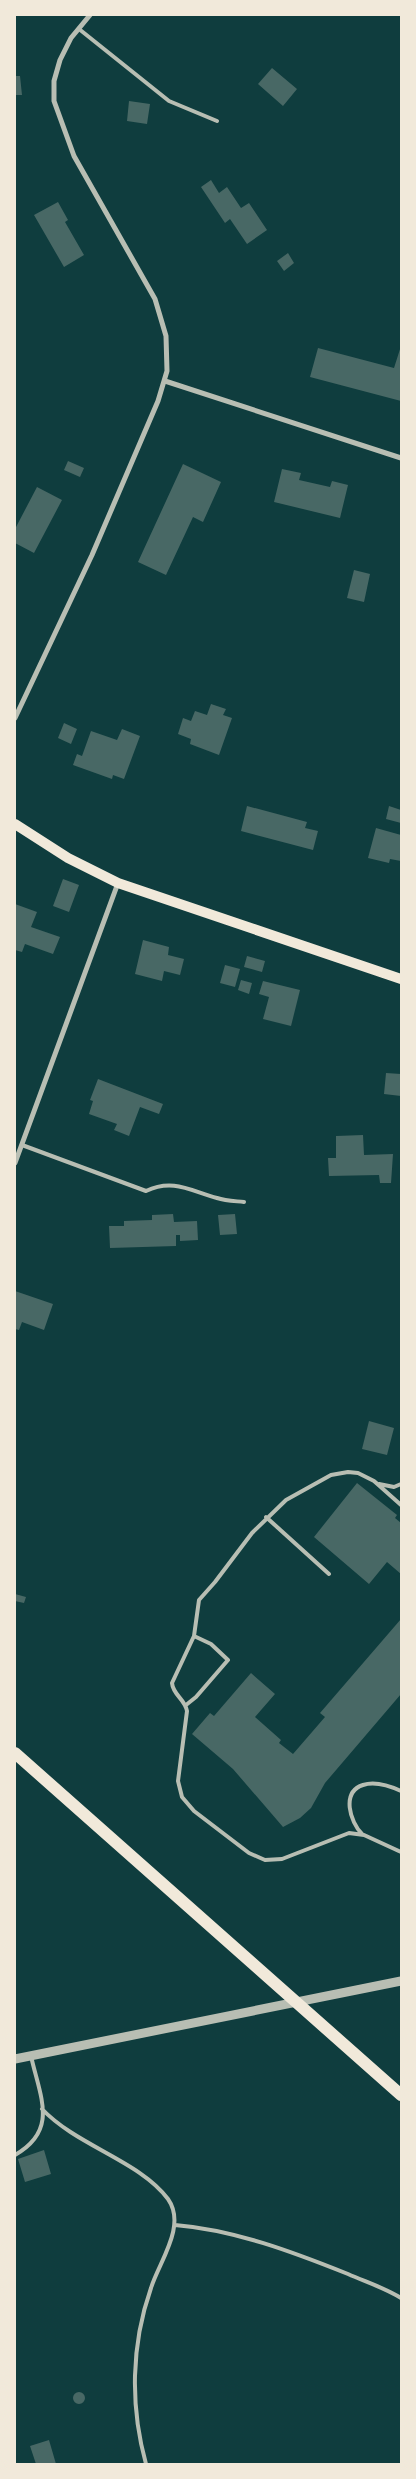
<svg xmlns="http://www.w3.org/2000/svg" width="416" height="2479" viewBox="0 0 416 2479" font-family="'Roboto Serif',serif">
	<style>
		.building { fill: #486865 }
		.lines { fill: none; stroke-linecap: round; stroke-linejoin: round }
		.service { stroke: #b8beb3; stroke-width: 4 }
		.minor { stroke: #b8beb3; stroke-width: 5 }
		.tertiary { stroke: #b8beb3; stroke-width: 9 }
		.secondary { stroke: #f1e9da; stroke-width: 10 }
		.primary { stroke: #f1e9da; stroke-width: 12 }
	</style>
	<rect width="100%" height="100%" fill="#0f3d3e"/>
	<!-- building -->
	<path class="building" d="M272,68L297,89L283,106L258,84Z
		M15,76H20L22,95H15Z
		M129,101L150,104L147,124L127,121Z
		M211,180L219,193L227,187L241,208L249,203L267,230L247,244L230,219L225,223L201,187Z
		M58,202L68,220L65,222L84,255L64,267L34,215Z
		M288,253L294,263L284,271L277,261Z
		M401,346V401L310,377L318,348L394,368Z
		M68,461L84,468L80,477L64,470Z
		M183,464L221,482L203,522L193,517L166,575L138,562Z
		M282,469L301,473L299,480L330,487L332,481L348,485L340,518L274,502Z
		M37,487L62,500L34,553L15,543V529Z
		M354,570L370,574L364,602L347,598Z
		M211,704L226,709L223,715L232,718L219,755L190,744L191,739L178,734L183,718L191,721L195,711L207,715Z
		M64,723L77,729L71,744L58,738Z
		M122,729L140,736L124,779L113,775L112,779L73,765L77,754L82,756L91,731L117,740Z
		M247,806L307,822L305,828L318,831L313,850L241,831Z
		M389,806L401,810V823L386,819Z
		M376,828L401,835V861L390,859L389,863L368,858Z
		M63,879L79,885L69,912L53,906Z
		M15,904L37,912L31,927L60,937L53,954L25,944L22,952L15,950Z
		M143,940L169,947L168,955L184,959L180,975L164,971L162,981L135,974Z
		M247,956L265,961L262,972L244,967Z
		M225,965L240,969L235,987L220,983Z
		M241,980L252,983L249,994L238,990Z
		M263,981L300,990L291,1026L263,1019L269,997L259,994Z
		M386,1073L401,1074V1096L384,1094Z
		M98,1079L163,1104L159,1114L140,1107L129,1136L114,1130L117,1124L89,1114L93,1101L90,1100Z
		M363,1135L364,1155L393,1154L391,1183H380L379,1175L329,1176L328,1158H336V1136Z
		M173,1214L174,1222L197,1221L198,1240L180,1241V1235H176V1246L110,1248L109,1226H124V1221L152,1220V1215Z
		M235,1214L237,1234L220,1235L218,1215Z
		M15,1291L53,1304L44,1330L22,1322L19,1330L15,1329Z
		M369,1421L394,1428L387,1455L362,1449Z
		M357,1483L397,1515L395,1518L401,1523V1574L387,1562L369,1584L314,1537Z
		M15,1594L26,1597L24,1603L15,1601Z
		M401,1619V1694L325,1783L311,1808L300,1818L283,1827L233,1769L192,1734L210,1713L214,1716L251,1673L275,1694L255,1717L281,1740L279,1743L293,1754L325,1717L320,1713Z
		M44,2150L51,2174L25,2182L18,2159Z
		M73 2398a6 6 0 1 1 12 0a6 6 0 1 1-12 0Z
		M49,2440L56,2464H36L30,2446Z"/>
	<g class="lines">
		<!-- service -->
		<path class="service" d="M79,29L169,101L217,121
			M22,1145L146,1191C173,1178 191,1191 217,1198C226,1201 235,1201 244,1202
			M379,1484L394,1487L401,1484
			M401,1505L374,1481L358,1473L348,1472L331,1475L286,1500L252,1533L215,1582L199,1600L194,1636L172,1683C173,1695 185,1699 187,1711L178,1781L182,1797L194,1811L249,1853L265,1860L282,1859L349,1833L364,1835L401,1852
			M266,1517L329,1574
			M186,1705L196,1697L228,1660L211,1644L194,1636
			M362,1834C350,1822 341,1792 363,1785C375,1781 390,1786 401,1791
			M42,2109C77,2146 140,2161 168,2199C187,2226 159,2262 151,2288C131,2345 130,2406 146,2464
			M15,2155C59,2130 40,2097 31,2056
			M175,2225C235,2230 293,2252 348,2274C366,2282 385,2288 401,2298"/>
		<!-- minor -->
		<path class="minor" d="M165,381L401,458
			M15,718L92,555L158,401L167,371L166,336L155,299L74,156L54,101V81L60,60L71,38L90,15
			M15,1163L118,883"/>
		<!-- tertiary -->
		<path class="tertiary" d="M15,2059L401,1981"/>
		<!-- secondary -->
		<path class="secondary" d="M15,824L68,858L118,883L401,979"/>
		<!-- primary -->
		<path class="primary" d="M15,1753L401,2095"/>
	</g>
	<!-- border -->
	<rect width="416" height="2479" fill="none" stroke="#f1e9da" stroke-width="32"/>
</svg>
